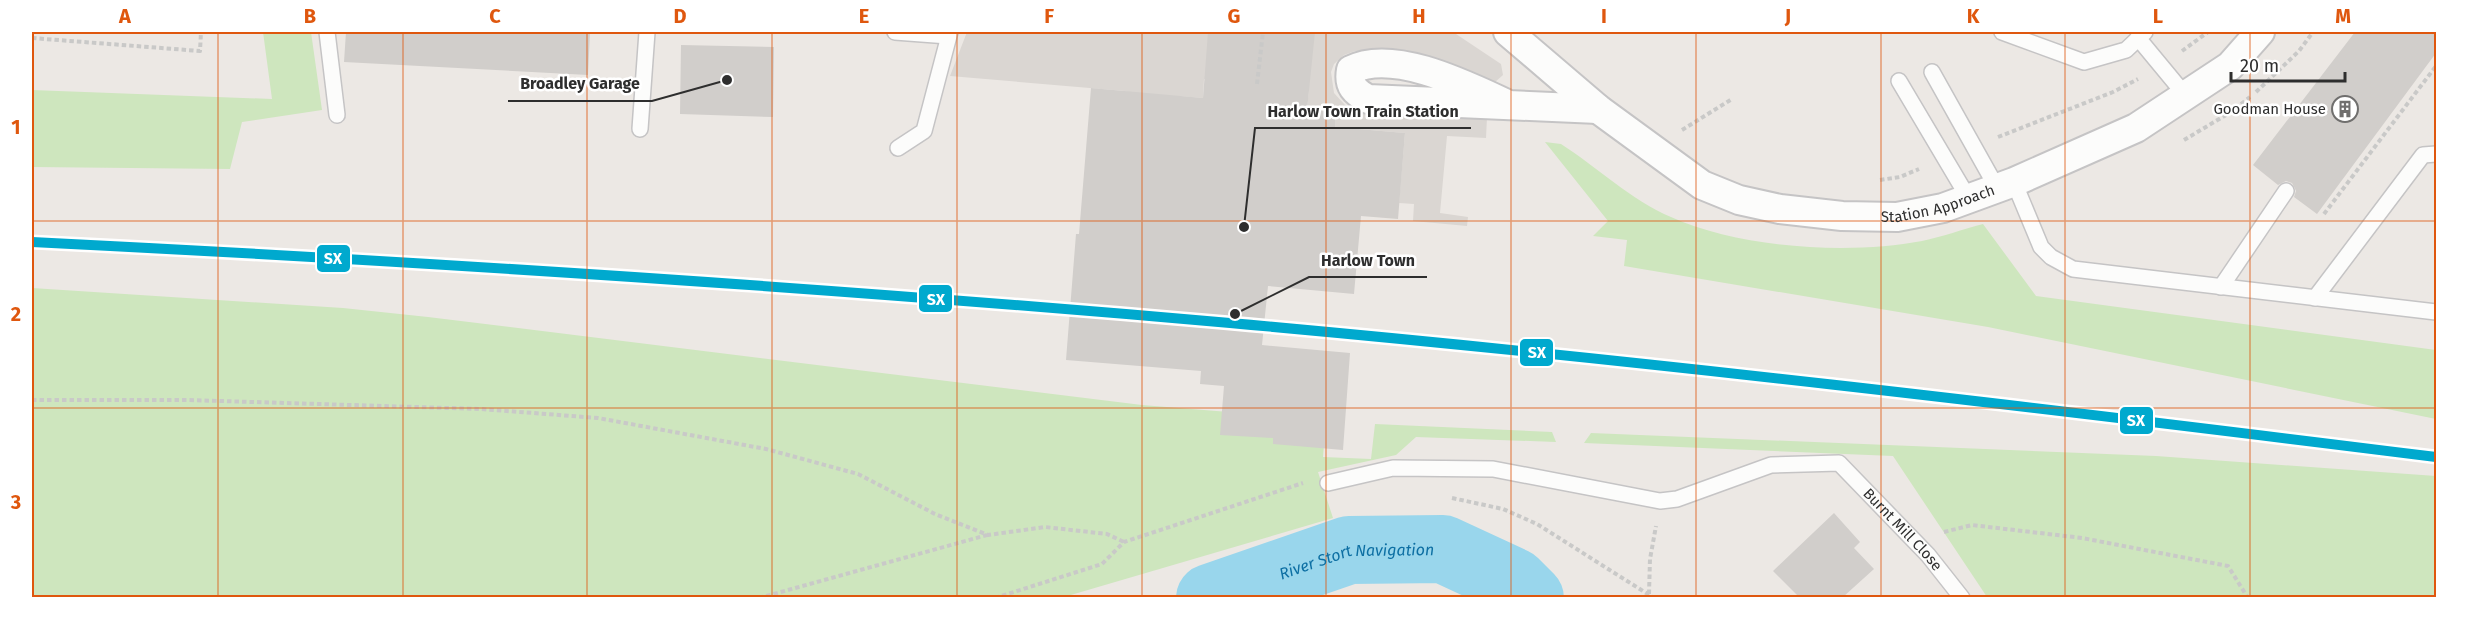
<svg xmlns="http://www.w3.org/2000/svg" width="2468" height="629" viewBox="0 0 2468 629" font-family="'Fira Sans',sans-serif">
	<style>
		.green { fill: #cee6be }
		.plaza { fill: #dad6d2 }
		.lines { fill: none; stroke-linecap: round; stroke-linejoin: round }
		.river { stroke: #99d6ec; stroke-width: 68 }
		.building { fill: #d1cecb }
		.lane-casing { stroke: #c5c4c5; stroke-width: 18 }
		.street-casing { stroke: #c5c4c5; stroke-width: 32 }
		.path { stroke: #c9c9c8; stroke-width: 4; stroke-dasharray: 4.5 3; stroke-linecap: butt }
		.lane { stroke: #fcfcfb; stroke-width: 15 }
		.street { stroke: #fcfcfb; stroke-width: 28 }
		.rail-1-casing { stroke: #fff; stroke-width: 15 }
		.rail-1 { stroke: #00a9ce; stroke-width: 10 }
		.grid { fill: none; stroke: #df570e; stroke-width: 1.5; stroke-opacity: 0.55 }
		.labels { text-anchor: middle; dominant-baseline: central; stroke-width: 5; stroke-linejoin: round; paint-order: stroke }
		.poi-label { font-size: 15px; fill: #2e2e2e; stroke: #fff; text-anchor: end }
		.street-label { font-size: 15px; fill: #2e2e2e; stroke: #fff }
		.water-label { font-size: 16px; font-style: italic; fill: #0d6fa3; stroke: #fff }
		.leader { fill: none; stroke: #2e2e2e; stroke-width: 2 }
		.callout-dot { fill: #2e2e2e; stroke: #fff; stroke-width: 2 }
		.callout-label { font-size: 16px; text-anchor: middle; font-weight: bold; fill: #2e2e2e; stroke: #fff; stroke-width: 5; stroke-linejoin: round; paint-order: stroke }
		.line-badge { stroke: #fff; stroke-width: 2 }
		.badge-label { font-size: 16px; text-anchor: middle; font-weight: bold; fill: #fff }
		.neatline { fill: none; stroke: #df570e; stroke-width: 2 }
		.grid-label { font-size: 20px; text-anchor: middle; font-weight: bold; fill: #df570e }
	</style>
	<rect width="100%" height="100%" fill="#ece8e4"/>
	<!-- green -->
	<path class="green" d="M263,32H311L322,110L242,122L230,169L32,167V90L272,99Z
		M1545,142L1561,144C1597,167 1631,200 1671,217C1739,248 1848,255 1922,241C1942,237 1963,229 1983,224L2036,296L2436,350V419L1988,327L1624,266L1627,240L1593,236L1608,221Z
		M32,288L343,308L428,317L1142,405L1326,420L1323,457L1371,459L1375,424L1552,432L1556,442L1416,437L1396,455L1318,472L1333,518L1064,597H32Z
		M1591,433L2156,456L2436,476V597H1987L1893,456L1584,443Z"/>
	<!-- plaza -->
	<path class="plaza" d="M967,32H1453L1501,64L1503,75L1494,83L1418,56L1355,51L1344,55L1334,64L1331,72L1334,93L1345,105L1357,109L1487,117L1486,138L1447,136L1440,213L1468,217L1467,226L1413,221L1414,204L1399,203L1405,133L1335,127L1336,112L1307,110L1309,88L1204,79L1203,98L1178,96L1177,110L1125,91L950,76Z"/>
	<g class="lines">
		<!-- river -->
		<path class="river" id="s1" d="M1210,598L1349,550L1443,549L1514,582L1530,598"/>
	</g>
	<!-- building -->
	<path class="building" d="M346,32H590L588,75L344,62Z
		M1208,32H1315L1307,110L1336,112L1335,127L1405,133L1398,219L1361,216L1354,294L1268,286L1262,345L1350,353L1343,450L1273,444V438L1220,435L1224,386L1200,384L1201,371L1066,360L1076,234H1079L1091,88L1203,98Z
		M2355,32H2436V53L2317,214L2294,197L2296,191L2292,183L2286,181L2278,185L2253,165Z
		M681,45L774,47L773,117L680,114Z
		M1834,513L1860,542L1854,548L1874,569L1843,597H1799L1773,571Z"/>
	<g class="lines">
		<defs>
			<g id="lane">
				<path d="M327,32L337,115"/>
				<path d="M895,32L948,36"/>
				<path d="M2002,32L2084,62L2126,50L2145,32"/>
				<path d="M2138,38L2186,96"/>
				<path d="M1932,72L1997,188"/>
				<path d="M1899,81L1969,199"/>
				<path d="M640,129L647,32"/>
				<path d="M898,148L924,131L950,32"/>
				<path d="M2014,182L2041,247L2051,257L2073,269L2436,312"/>
				<path d="M2221,287L2286,191"/>
				<path d="M2315,298L2423,155L2436,154"/>
				<path id="s2" d="M1328,483L1393,468L1493,469L1660,501L1677,499L1771,465L1839,463L1928,555L1962,598"/>
			</g>
			<g id="street">
				<path id="s3" d="M1508,32L1598,109L1702,185L1739,200L1780,209L1842,216L1897,217L1943,208L2014,182L2136,128L2230,66L2260,32"/>
				<path d="M1507,104C1468,86 1393,48 1351,70C1348,86 1355,92 1368,99L1598,109"/>
			</g>
		</defs>
		<!-- lane casing -->
		<use href="#lane" class="lane-casing"/>
		<!-- street casing -->
		<use href="#street" class="street-casing"/>
		<!-- path -->
		<path class="path" d="M32,38L200,51L201,32
			M2182,51L2208,32
			M1257,84L1263,32
			M2256,92L2299,51L2313,32
			M1682,130L1732,99
			M1998,137L2113,92L2138,79
			M2184,140L2231,112L2250,97
			M1880,180L1900,177L1919,169
			M2324,214L2436,66
			M32,400H188L481,409L598,418L766,449L858,474L935,514L988,535L1045,527L1107,534L1124,542
			M1452,498L1503,509L1537,524L1654,598
			M1944,532L1972,525L2082,538L2228,566L2248,598
			M1649,594L1650,559L1656,526
			M759,598L987,535
			M995,598L1102,564L1124,542L1303,483"/>
		<!-- lane -->
		<use href="#lane" class="lane"/>
		<!-- street -->
		<use href="#street" class="street"/>
		<defs>
			<path id="rail-1" d="M32,242C432,262 831,288 1230,323C1633,359 2035,407 2436,457"/>
		</defs>
		<!-- rail-1 casing -->
		<use href="#rail-1" class="rail-1-casing"/>
		<!-- rail-1 -->
		<use href="#rail-1" class="rail-1"/>
	</g>
	<!-- grid -->
	<path class="grid" d="M218,32V598M403,32V598M587,32V598M772,32V598M957,32V598M1142,32V598M1326,32V598M1511,32V598M1696,32V598M1881,32V598M2065,32V598M2250,32V598M32,221H2436M32,408H2436"/>
	<!-- icons -->
	<defs>
		<symbol id="building-ring" viewBox="-11 -11 22 22"><circle r="9.5" fill="#fff" stroke="#706f6e" stroke-width="1.5"/><path d="M-4-6H4V6H1V3H-1V6H-4ZM-2.5-4.3h1.7v1.8h-1.7ZM.8-4.3h1.7v1.8H.8ZM-2.5-1h1.7V.8h-1.7ZM.8-1h1.7V.8H.8Z" fill="#706f6e"/></symbol>
	</defs>
	<g fill-rule="evenodd">
		<use href="#building-ring" x="2330" y="94" width="30" height="30"/>
	</g>
	<g class="labels">
		<!-- poi labels -->
		<g class="poi-label">
			<text x="2326" y="109">Goodman House</text>
		</g>
		<!-- street labels -->
		<g class="street-label">
			<text stroke="none"><textPath href="#s3" startOffset="489">Station Approach</textPath></text>
			<text stroke="none"><textPath href="#s2" startOffset="614">Burnt Mill Close</textPath></text>
		</g>
		<!-- water labels -->
		<g class="water-label">
			<text stroke="none"><textPath href="#s1" startOffset="153">River Stort Navigation</textPath></text>
		</g>
	</g>
	<!-- callouts -->
	<path class="leader" d="M727 80L652 101H508M1244 227L1255 128H1471M1235 314L1309 277H1427"/>
	<g class="callout-dot">
		<circle cx="727" cy="80" r="6"/>
		<circle cx="1244" cy="227" r="6"/>
		<circle cx="1235" cy="314" r="6"/>
	</g>
	<g class="callout-label">
		<text x="580" y="89">Broadley Garage</text>
		<text x="1363" y="117">Harlow Town Train Station</text>
		<text x="1368" y="266">Harlow Town</text>
	</g>
	<g class="line-badge">
		<rect x="316" y="244" width="35" height="29" rx="6" fill="#00a9ce"/>
		<rect x="918" y="284" width="35" height="29" rx="6" fill="#00a9ce"/>
		<rect x="1519" y="338" width="35" height="29" rx="6" fill="#00a9ce"/>
		<rect x="2119" y="406" width="35" height="29" rx="6" fill="#00a9ce"/>
	</g>
	<g class="badge-label">
		<text x="333" y="264">SX</text>
		<text x="936" y="305">SX</text>
		<text x="1537" y="358">SX</text>
		<text x="2136" y="426">SX</text>
	</g>
	<!-- border -->
	<rect width="2468" height="629" fill="none" stroke="#ffffff" stroke-width="66"/>
	<!-- scale -->
	<path d="M2231 72v9h114v-9" fill="none" stroke="#2e2e2e" stroke-width="3"/>
	<text x="2240" y="72" font-size="18" fill="#2e2e2e" stroke="#ffffff" stroke-width="4.5" paint-order="stroke">20 m</text>
	<rect x="33" y="33" width="2402" height="563" class="neatline"/>
	<g class="grid-label">
		<text x="125" y="23">A</text>
		<text x="310" y="23">B</text>
		<text x="495" y="23">C</text>
		<text x="680" y="23">D</text>
		<text x="864" y="23">E</text>
		<text x="1049" y="23">F</text>
		<text x="1234" y="23">G</text>
		<text x="1419" y="23">H</text>
		<text x="1604" y="23">I</text>
		<text x="1788" y="23">J</text>
		<text x="1973" y="23">K</text>
		<text x="2158" y="23">L</text>
		<text x="2343" y="23">M</text>
		<text x="16" y="134">1</text>
		<text x="16" y="321">2</text>
		<text x="16" y="509">3</text>
	</g>
</svg>
